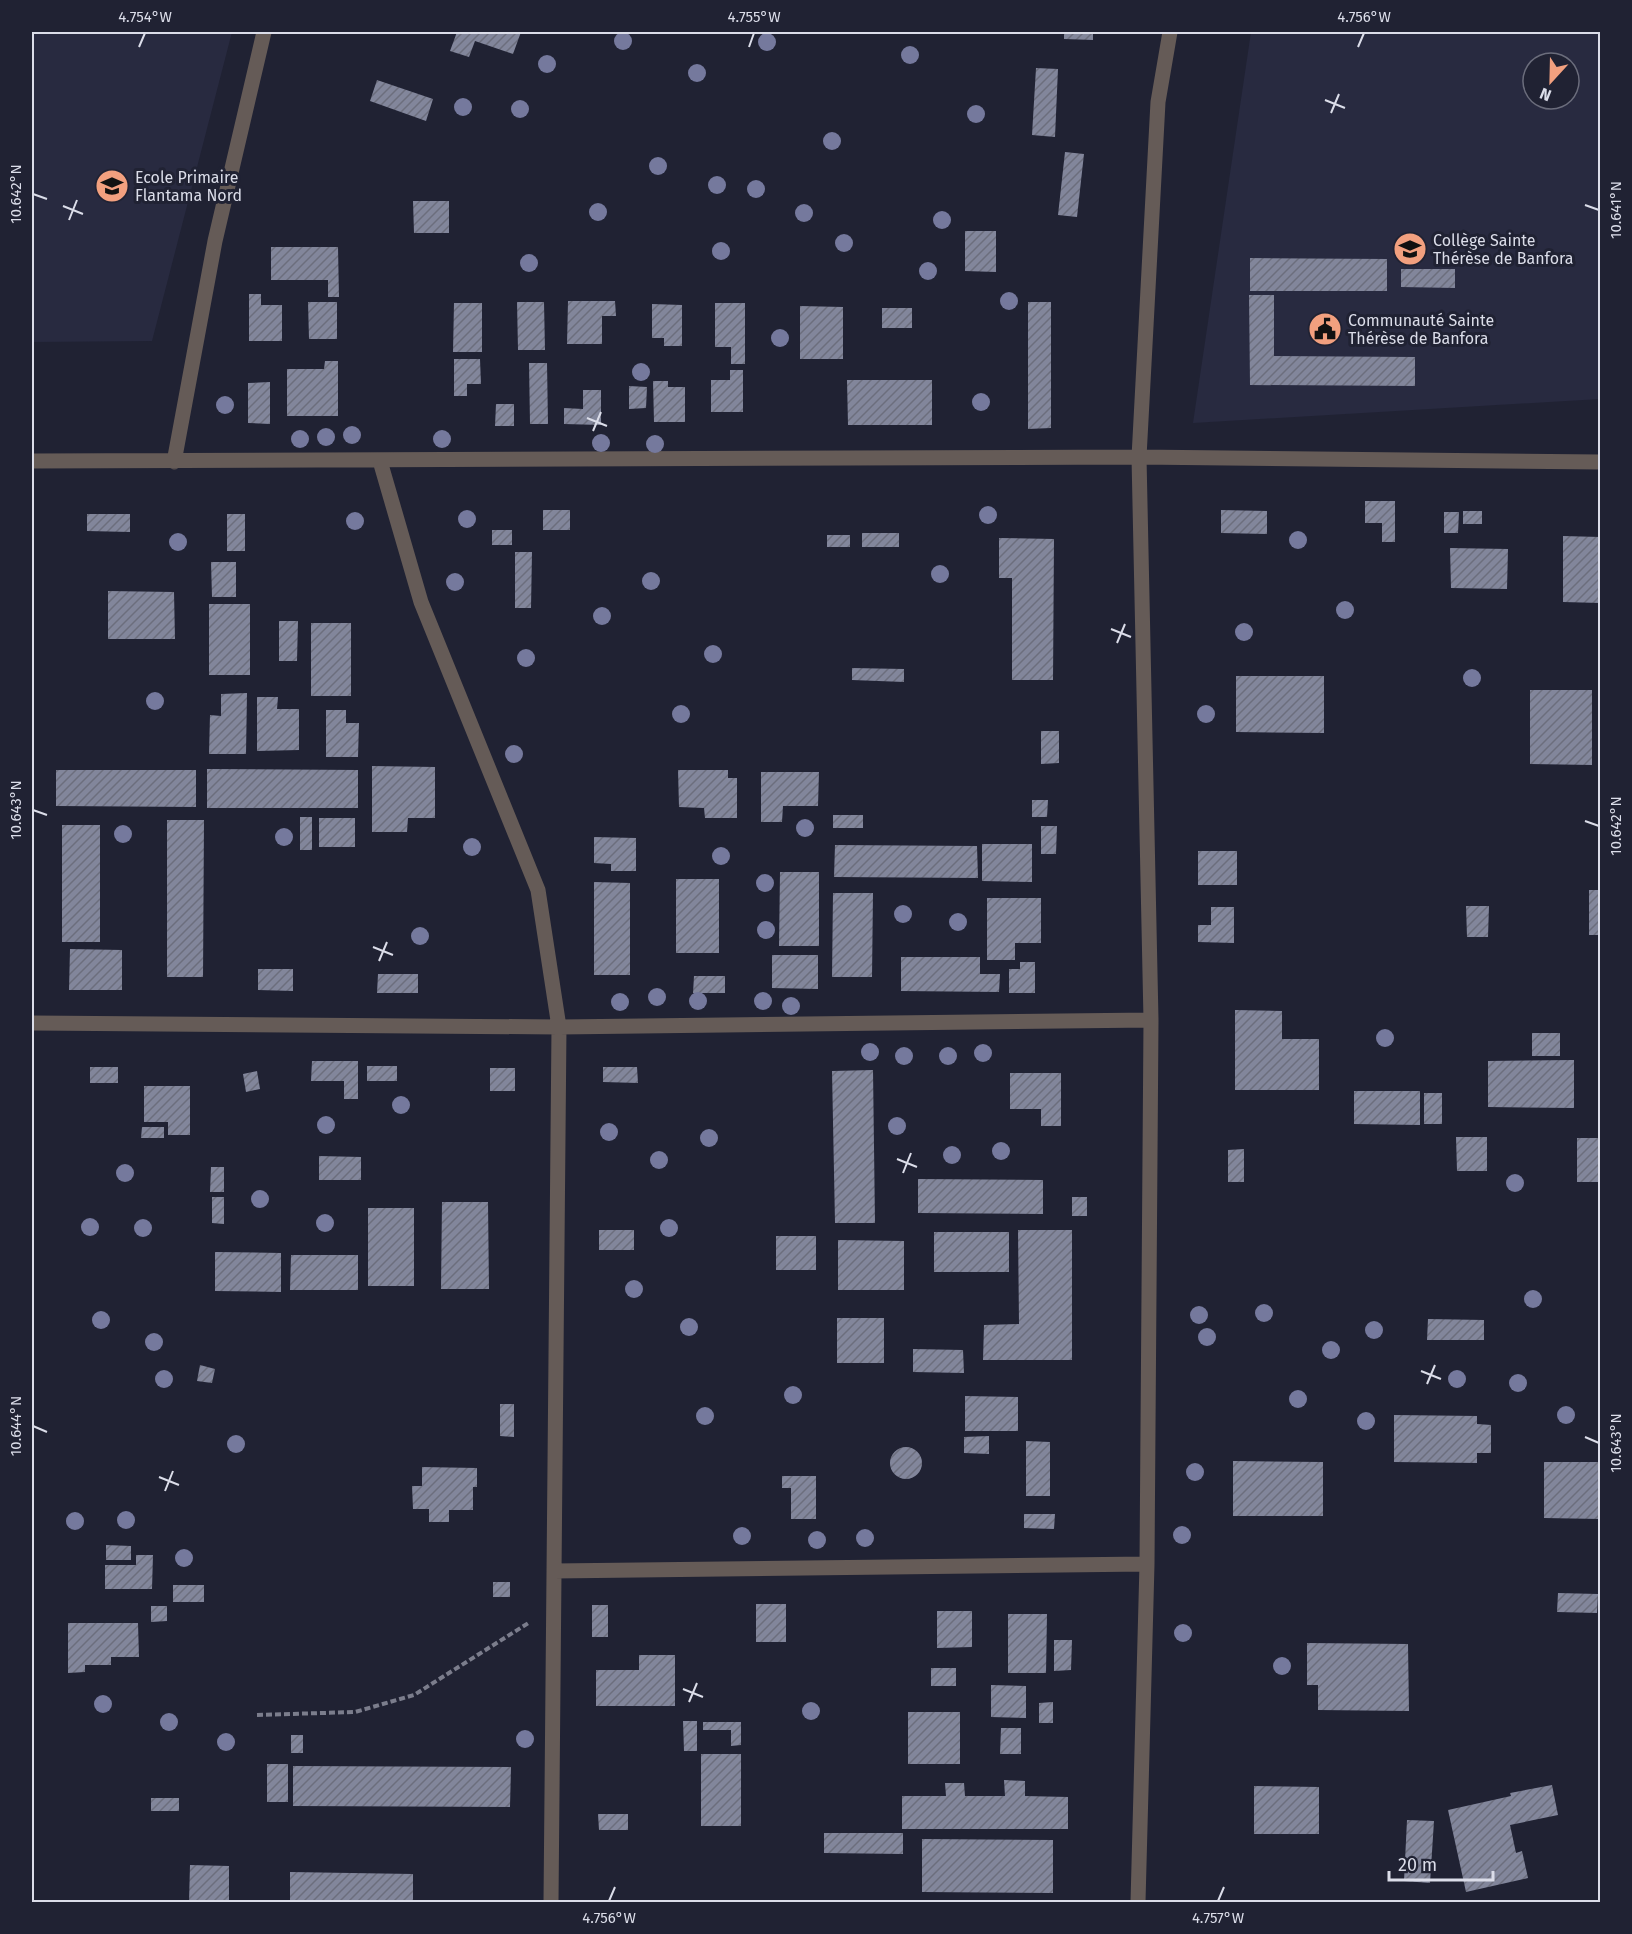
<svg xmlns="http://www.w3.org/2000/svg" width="1632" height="1934" viewBox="0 0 1632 1934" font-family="'Fira Sans',sans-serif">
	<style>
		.built { fill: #282a40; fill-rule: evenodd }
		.building { fill: url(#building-hatch) }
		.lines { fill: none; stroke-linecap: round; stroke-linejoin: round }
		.path { stroke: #7b7d8c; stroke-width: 4; stroke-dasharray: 6 3; stroke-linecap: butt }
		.minor { stroke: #655b57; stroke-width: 15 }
		.tree { fill: #75799d }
		.ticks { fill: none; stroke: #dbdde9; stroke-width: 2 }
		.labels { text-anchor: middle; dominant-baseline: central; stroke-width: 6; stroke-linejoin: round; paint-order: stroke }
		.poi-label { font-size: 16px; fill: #dbdde9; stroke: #202233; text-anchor: start }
		.neatline { fill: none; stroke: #dbdde9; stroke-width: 2 }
		.ticks-label { font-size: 15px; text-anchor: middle; fill: #dbdde9 }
	</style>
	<defs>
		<pattern id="building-hatch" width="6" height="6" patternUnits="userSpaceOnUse" patternTransform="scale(1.5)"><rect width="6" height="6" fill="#82869b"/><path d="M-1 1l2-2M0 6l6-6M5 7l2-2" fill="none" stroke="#6c6e7d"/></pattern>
	</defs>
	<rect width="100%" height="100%" fill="#202233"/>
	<!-- built -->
	<path class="built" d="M32,32H232L152,341L32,342Z
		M1251,32H1600V399L1193,423ZM1533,63H1569V99H1533Z"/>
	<!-- building -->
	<path class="building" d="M457,32H521L513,54L475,41L469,57L450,51Z
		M1064,32H1093V40L1064,39Z
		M1036,68L1058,69L1055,137L1032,135Z
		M377,80L433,99L426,121L370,101Z
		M1065,152L1084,154L1077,217L1058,215Z
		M413,201H449V233H414Z
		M965,231H996V272L965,271Z
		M271,247H338L339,297H328V280H271Z
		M1250,258L1387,259V291H1250Z
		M1401,269H1455V288L1401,287Z
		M249,294H261V305H282V341H249Z
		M1249,295H1274V356L1415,357V386L1250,385Z
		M568,301H615L616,316H602V344H567Z
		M308,302H337V339H309Z
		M517,302H544L545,350H518Z
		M1028,302H1051V428L1028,429Z
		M454,303H482V352H453Z
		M715,303H745V364H731V347H715Z
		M652,304L682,305V346H664V338H652Z
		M800,306L843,307V359H800Z
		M882,308H912V328H882Z
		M454,359H480L481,384H467V396H454Z
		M325,361H338V416H287V369H324Z
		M529,363H547L548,424H530Z
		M730,370H743V412H711V380H730Z
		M847,380H932V425H848Z
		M653,381H668V387H685V422H654Z
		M270,382V424L248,423V383Z
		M629,386L647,387L646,408L629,409Z
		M583,390H601V425L564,424V408L583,409Z
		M496,404H514V426H495Z
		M1365,501H1395V542H1382V523H1365Z
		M543,510H570V530H543Z
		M1221,510L1267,511V534L1221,533Z
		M1463,511H1482V524H1463Z
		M1444,512H1459L1458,533H1444Z
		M87,514H130V532L87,531Z
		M227,514H245V551H227Z
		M492,530H512V545H492Z
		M862,533H899V547H862Z
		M827,535H850V547H827Z
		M1563,536L1600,537V603L1563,602Z
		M999,538L1054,539L1053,680H1012V578H999Z
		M1450,548L1508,549L1507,589L1451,588Z
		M515,552H532L531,608H515Z
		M211,562H236V597H212Z
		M108,591L174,592L175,639H108Z
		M209,604H250V675H209Z
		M279,621H298L297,661H279Z
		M311,623H351V696H311Z
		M852,668L904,669V682L852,680Z
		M1236,676H1324V733L1236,732Z
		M1530,690H1592V765L1530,764Z
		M247,693L246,754H209L210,715L221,716V694Z
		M257,697H278L277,709H299V750L257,751Z
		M326,710H346V723H359L358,757H326Z
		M1041,731H1059V763L1041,764Z
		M372,766L435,767V818H408L407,832H372Z
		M207,769L358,770V808H207Z
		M56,770H196V807L56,806Z
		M678,770H728V778H737V818H705L704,808L679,807Z
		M761,772H819L818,806H783L782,822H761Z
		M1032,800H1048L1047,817H1032Z
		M833,815H863V828H833Z
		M300,817H312V850H300Z
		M319,818H355V847H319Z
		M167,820H204L203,977H167Z
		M62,825H100V942H62Z
		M1041,826H1057L1056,854H1041Z
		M594,837L636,838V871H611V864L594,863Z
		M982,844H1032V882L982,881Z
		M835,845L977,846L978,878L834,877Z
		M1198,851H1237V885H1198Z
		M780,872H819V946H779Z
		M676,879H719V953H676Z
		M594,882L630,883V975H594Z
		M1589,890H1600V935H1589Z
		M833,893H873L872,977H832Z
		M987,898H1041V943H1015V960H987Z
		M1466,906H1489L1488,937H1467Z
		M1211,907H1234V943L1198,942V925H1211Z
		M70,949L122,950V990H69Z
		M772,955H818V989L772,988Z
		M901,957H980V974H1000L999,992L901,991Z
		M1020,962H1035V993H1009V969H1020Z
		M258,969H293V991L258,990Z
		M378,974H418V993H377Z
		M694,976H725V993H693Z
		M1235,1010L1282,1011V1039H1319V1090H1235Z
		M1532,1033H1560V1056H1532Z
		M1574,1060V1108L1488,1107V1061Z
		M312,1061H358V1099H344V1081H311Z
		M367,1066H397V1081H367Z
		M90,1067H118V1083H90Z
		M603,1067H637L638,1083L603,1082Z
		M490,1068H515V1091H490Z
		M873,1070L875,1223H835L832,1071Z
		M257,1071L260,1089L246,1092L243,1074Z
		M1010,1073H1061V1126H1041V1109H1010Z
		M144,1086H190V1135H168V1122H144Z
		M1354,1091H1420V1125L1354,1124Z
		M1424,1093H1442V1124H1424Z
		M142,1127H164V1138H141Z
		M1456,1137H1487V1171H1457Z
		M1577,1138H1600V1182H1577Z
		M1244,1149V1182H1228V1150Z
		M319,1156L361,1157V1180H319Z
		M211,1167H224V1192H210Z
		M918,1179L1043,1180V1214L918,1213Z
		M212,1197H224V1224L212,1223Z
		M1072,1197H1087V1216H1072Z
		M442,1202H488L489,1289H441Z
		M368,1208H414V1286H368Z
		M599,1230H634V1250H599Z
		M1018,1230H1072V1360H983L984,1325L1019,1324Z
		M934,1232H1009V1272H934Z
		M776,1236H816V1270H776Z
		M838,1240L904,1241V1290H838Z
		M215,1252L281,1253V1292L215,1291Z
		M291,1255H358V1290H290Z
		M837,1318H884V1363H837Z
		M1428,1319L1484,1320V1340H1427Z
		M913,1349L963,1350L964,1373L913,1372Z
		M200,1365L215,1369L212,1383L197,1381Z
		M965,1396L1018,1397V1431H965Z
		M500,1404H514V1437L500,1436Z
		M1394,1415L1477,1416V1424L1491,1425V1453H1477V1463L1394,1462Z
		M989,1436V1454L964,1453V1437Z
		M1026,1441L1050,1442V1496H1026Z
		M890 1463a16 16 0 1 1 32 0a16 16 0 1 1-32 0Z
		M1233,1461L1323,1462V1516H1233Z
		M1544,1462H1600V1519L1544,1518Z
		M422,1467L477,1468V1487H473V1510H449V1522H429V1509H413L412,1486H422Z
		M782,1476H816V1519H791V1488H782Z
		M1024,1514H1055L1054,1529L1024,1528Z
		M106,1545L131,1546V1560H106Z
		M136,1555H153L152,1589H105V1565H136Z
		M493,1582H510V1597H493Z
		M173,1585H204V1602H173Z
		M1558,1593L1598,1594L1597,1613L1557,1612Z
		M756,1604H786V1642H756Z
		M592,1605H608V1637H592Z
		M151,1606H167V1621L151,1622Z
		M937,1611H972V1647L937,1648Z
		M1008,1614H1047L1046,1673H1008Z
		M68,1623H138L139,1657H111V1665H85V1672L68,1673Z
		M1054,1640H1072L1071,1670L1054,1671Z
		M1307,1643L1408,1644L1409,1711L1318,1710V1685H1307Z
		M639,1655H675V1706H596V1670H639Z
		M931,1668H956V1686H931Z
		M991,1685L1026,1686V1718L991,1717Z
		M1053,1702V1723H1039V1703Z
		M908,1712H960V1764H908Z
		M683,1721H697V1751H684Z
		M703,1722H741V1745L731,1746V1730H703Z
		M1001,1728H1021V1754H1000Z
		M291,1735H303V1753H291Z
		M701,1754H741V1826H701Z
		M267,1764H288V1802H267Z
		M293,1766L511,1767L510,1807L293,1806Z
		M1004,1780L1025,1781V1796L1068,1797V1829H902V1796H946L945,1783H964L965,1796H1005Z
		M1552,1785L1558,1815L1510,1825L1516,1853L1522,1851L1528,1878L1466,1892L1448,1810L1511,1796L1510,1793Z
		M1254,1786L1319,1787V1834H1254Z
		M151,1798H179V1811H151Z
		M598,1814H628V1830H599Z
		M1407,1820L1434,1821L1430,1883L1404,1881Z
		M824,1833H903V1854L824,1853Z
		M922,1839L1053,1840V1893L922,1892Z
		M190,1865L229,1866V1902H189Z
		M290,1872L413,1874V1902H290Z"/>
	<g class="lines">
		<!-- path -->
		<path class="path" d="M257,1715L355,1712L414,1695L530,1622"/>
		<!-- minor -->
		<path class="minor" d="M32,461L1139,457L1600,462
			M380,461L421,602L538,890L559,1027L551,1902
			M174,462L215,241L264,32
			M32,1023L559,1027L1151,1020
			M554,1571L1147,1564
			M1138,1902L1147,1564L1151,1020L1139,457L1158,102L1170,32"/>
	</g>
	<!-- trees -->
	<g class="tree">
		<circle cx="623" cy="41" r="9"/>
		<circle cx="767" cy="42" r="9"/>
		<circle cx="910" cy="55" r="9"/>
		<circle cx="547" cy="64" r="9"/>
		<circle cx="697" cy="73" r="9"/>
		<circle cx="463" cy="107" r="9"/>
		<circle cx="520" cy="109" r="9"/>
		<circle cx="976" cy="114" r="9"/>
		<circle cx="832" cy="141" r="9"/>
		<circle cx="658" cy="166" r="9"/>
		<circle cx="717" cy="185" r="9"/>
		<circle cx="756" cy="189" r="9"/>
		<circle cx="598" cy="212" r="9"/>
		<circle cx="804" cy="213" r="9"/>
		<circle cx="942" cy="220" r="9"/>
		<circle cx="844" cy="243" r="9"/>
		<circle cx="721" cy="251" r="9"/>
		<circle cx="529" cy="263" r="9"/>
		<circle cx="928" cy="271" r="9"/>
		<circle cx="1009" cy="301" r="9"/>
		<circle cx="780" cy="338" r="9"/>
		<circle cx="641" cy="372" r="9"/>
		<circle cx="981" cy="402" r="9"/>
		<circle cx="225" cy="405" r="9"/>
		<circle cx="352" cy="435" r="9"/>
		<circle cx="326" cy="437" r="9"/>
		<circle cx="300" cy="439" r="9"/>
		<circle cx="442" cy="439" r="9"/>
		<circle cx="601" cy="443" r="9"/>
		<circle cx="655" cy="444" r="9"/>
		<circle cx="988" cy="515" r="9"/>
		<circle cx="467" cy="519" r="9"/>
		<circle cx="355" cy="521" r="9"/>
		<circle cx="1298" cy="540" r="9"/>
		<circle cx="178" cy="542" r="9"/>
		<circle cx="940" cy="574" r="9"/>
		<circle cx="651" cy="581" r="9"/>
		<circle cx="455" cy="582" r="9"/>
		<circle cx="1345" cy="610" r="9"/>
		<circle cx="602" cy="616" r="9"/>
		<circle cx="1244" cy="632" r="9"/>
		<circle cx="713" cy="654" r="9"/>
		<circle cx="526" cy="658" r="9"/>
		<circle cx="1472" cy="678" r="9"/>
		<circle cx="155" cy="701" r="9"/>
		<circle cx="681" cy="714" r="9"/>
		<circle cx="1206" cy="714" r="9"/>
		<circle cx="514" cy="754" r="9"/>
		<circle cx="805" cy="828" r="9"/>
		<circle cx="123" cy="834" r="9"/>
		<circle cx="284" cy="837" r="9"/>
		<circle cx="472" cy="847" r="9"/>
		<circle cx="721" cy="856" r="9"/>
		<circle cx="765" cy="883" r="9"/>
		<circle cx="903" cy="914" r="9"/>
		<circle cx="958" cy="922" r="9"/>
		<circle cx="766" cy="930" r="9"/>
		<circle cx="420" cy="936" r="9"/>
		<circle cx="657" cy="997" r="9"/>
		<circle cx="698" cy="1001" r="9"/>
		<circle cx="763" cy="1001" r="9"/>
		<circle cx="620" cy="1002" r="9"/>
		<circle cx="791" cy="1006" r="9"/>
		<circle cx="1385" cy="1038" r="9"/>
		<circle cx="870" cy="1052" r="9"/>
		<circle cx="983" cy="1053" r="9"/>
		<circle cx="904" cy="1056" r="9"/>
		<circle cx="948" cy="1056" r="9"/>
		<circle cx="401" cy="1105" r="9"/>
		<circle cx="326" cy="1125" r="9"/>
		<circle cx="897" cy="1126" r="9"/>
		<circle cx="609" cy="1132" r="9"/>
		<circle cx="709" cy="1138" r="9"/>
		<circle cx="1001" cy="1151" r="9"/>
		<circle cx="952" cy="1155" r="9"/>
		<circle cx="659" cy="1160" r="9"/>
		<circle cx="125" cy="1173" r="9"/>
		<circle cx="1515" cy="1183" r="9"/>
		<circle cx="260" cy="1199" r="9"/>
		<circle cx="325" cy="1223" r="9"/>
		<circle cx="90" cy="1227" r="9"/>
		<circle cx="143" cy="1228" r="9"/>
		<circle cx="669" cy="1228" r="9"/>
		<circle cx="634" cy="1289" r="9"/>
		<circle cx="1533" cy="1299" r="9"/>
		<circle cx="1264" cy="1313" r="9"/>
		<circle cx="1199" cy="1315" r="9"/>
		<circle cx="101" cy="1320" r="9"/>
		<circle cx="689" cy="1327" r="9"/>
		<circle cx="1374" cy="1330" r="9"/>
		<circle cx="1207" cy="1337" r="9"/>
		<circle cx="154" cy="1342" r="9"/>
		<circle cx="1331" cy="1350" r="9"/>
		<circle cx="164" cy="1379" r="9"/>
		<circle cx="1457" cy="1379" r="9"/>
		<circle cx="1518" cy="1383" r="9"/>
		<circle cx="793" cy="1395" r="9"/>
		<circle cx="1298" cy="1399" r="9"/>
		<circle cx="1566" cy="1415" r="9"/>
		<circle cx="705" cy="1416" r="9"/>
		<circle cx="1366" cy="1421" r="9"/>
		<circle cx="236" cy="1444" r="9"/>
		<circle cx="1195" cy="1472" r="9"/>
		<circle cx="126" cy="1520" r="9"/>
		<circle cx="75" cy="1521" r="9"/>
		<circle cx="1182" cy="1535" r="9"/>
		<circle cx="742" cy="1536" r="9"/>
		<circle cx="865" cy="1538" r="9"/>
		<circle cx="817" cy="1540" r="9"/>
		<circle cx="184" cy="1558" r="9"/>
		<circle cx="1183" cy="1633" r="9"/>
		<circle cx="1282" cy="1666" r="9"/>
		<circle cx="103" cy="1704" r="9"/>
		<circle cx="811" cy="1711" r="9"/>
		<circle cx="169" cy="1722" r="9"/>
		<circle cx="525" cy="1739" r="9"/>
		<circle cx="226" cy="1742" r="9"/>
	</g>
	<!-- ticks -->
	<path class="ticks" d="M139,47L145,33M749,47L754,33M1358,47L1364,33M1325,100L1345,108M1331,113L1339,94M33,194L47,199M1585,205L1599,210M63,206L83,214M69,220L77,200M587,418L607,426M593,431L601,412M1111,629L1131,637M1117,643L1125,624M33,810L47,815M1585,821L1599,826M373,947L393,955M379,961L387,942M897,1159L917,1167M903,1173L911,1153M1421,1371L1441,1379M1427,1384L1435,1365M33,1426L47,1432M1585,1437L1599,1443M159,1477L179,1485M165,1491L173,1471M683,1689L703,1697M689,1702L697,1683M609,1901L615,1887M1218,1901L1224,1887"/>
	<!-- icons -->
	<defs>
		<symbol id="school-disc" viewBox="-11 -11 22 22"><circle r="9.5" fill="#f2a07f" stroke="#202233"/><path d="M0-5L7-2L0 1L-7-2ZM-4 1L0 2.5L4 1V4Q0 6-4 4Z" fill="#111"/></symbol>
		<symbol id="civic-disc" viewBox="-11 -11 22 22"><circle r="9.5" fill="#f2a07f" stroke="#202233"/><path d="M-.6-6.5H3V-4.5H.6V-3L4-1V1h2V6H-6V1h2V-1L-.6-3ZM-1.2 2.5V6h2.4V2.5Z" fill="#111"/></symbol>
	</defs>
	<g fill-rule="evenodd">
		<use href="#school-disc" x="93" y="167" width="38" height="38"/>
		<use href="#school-disc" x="1391" y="230" width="38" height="38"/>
		<use href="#civic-disc" x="1306" y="310" width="38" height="38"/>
	</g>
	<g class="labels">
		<!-- poi labels -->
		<g class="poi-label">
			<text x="135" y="177">Ecole Primaire<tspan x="135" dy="18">Flantama Nord</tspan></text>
			<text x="1433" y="240">Collège Sainte<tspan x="1433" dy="18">Thérèse de Banfora</tspan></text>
			<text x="1348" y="320">Communauté Sainte<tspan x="1348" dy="18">Thérèse de Banfora</tspan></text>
		</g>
	</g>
	<!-- border -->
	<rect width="1632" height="1934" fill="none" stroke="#202233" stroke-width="66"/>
	<!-- north arrow -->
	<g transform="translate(1551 81) rotate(202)"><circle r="28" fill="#202233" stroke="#6b6d7c" stroke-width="1.5"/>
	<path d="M0-4.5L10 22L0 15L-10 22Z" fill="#f2a07f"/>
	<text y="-9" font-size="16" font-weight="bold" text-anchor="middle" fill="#dbdde9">N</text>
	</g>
	<!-- scale -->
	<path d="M1389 1871v9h104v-9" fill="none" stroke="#dbdde9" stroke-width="3"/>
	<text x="1398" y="1871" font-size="18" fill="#dbdde9" stroke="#202233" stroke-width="4.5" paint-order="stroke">20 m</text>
	<rect x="33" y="33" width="1566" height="1868" class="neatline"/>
	<g class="ticks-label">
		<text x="145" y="22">4.754°W</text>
		<text x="754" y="22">4.755°W</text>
		<text x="1364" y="22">4.756°W</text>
		<text transform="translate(16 194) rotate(-90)" y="5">10.642°N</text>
		<text transform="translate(1616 210) rotate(-90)" y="5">10.641°N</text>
		<text transform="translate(16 810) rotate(-90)" y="5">10.643°N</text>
		<text transform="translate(1616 826) rotate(-90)" y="5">10.642°N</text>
		<text transform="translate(16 1426) rotate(-90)" y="5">10.644°N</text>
		<text transform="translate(1616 1443) rotate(-90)" y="5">10.643°N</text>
		<text x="609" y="1923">4.756°W</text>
		<text x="1218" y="1923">4.757°W</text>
	</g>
</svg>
